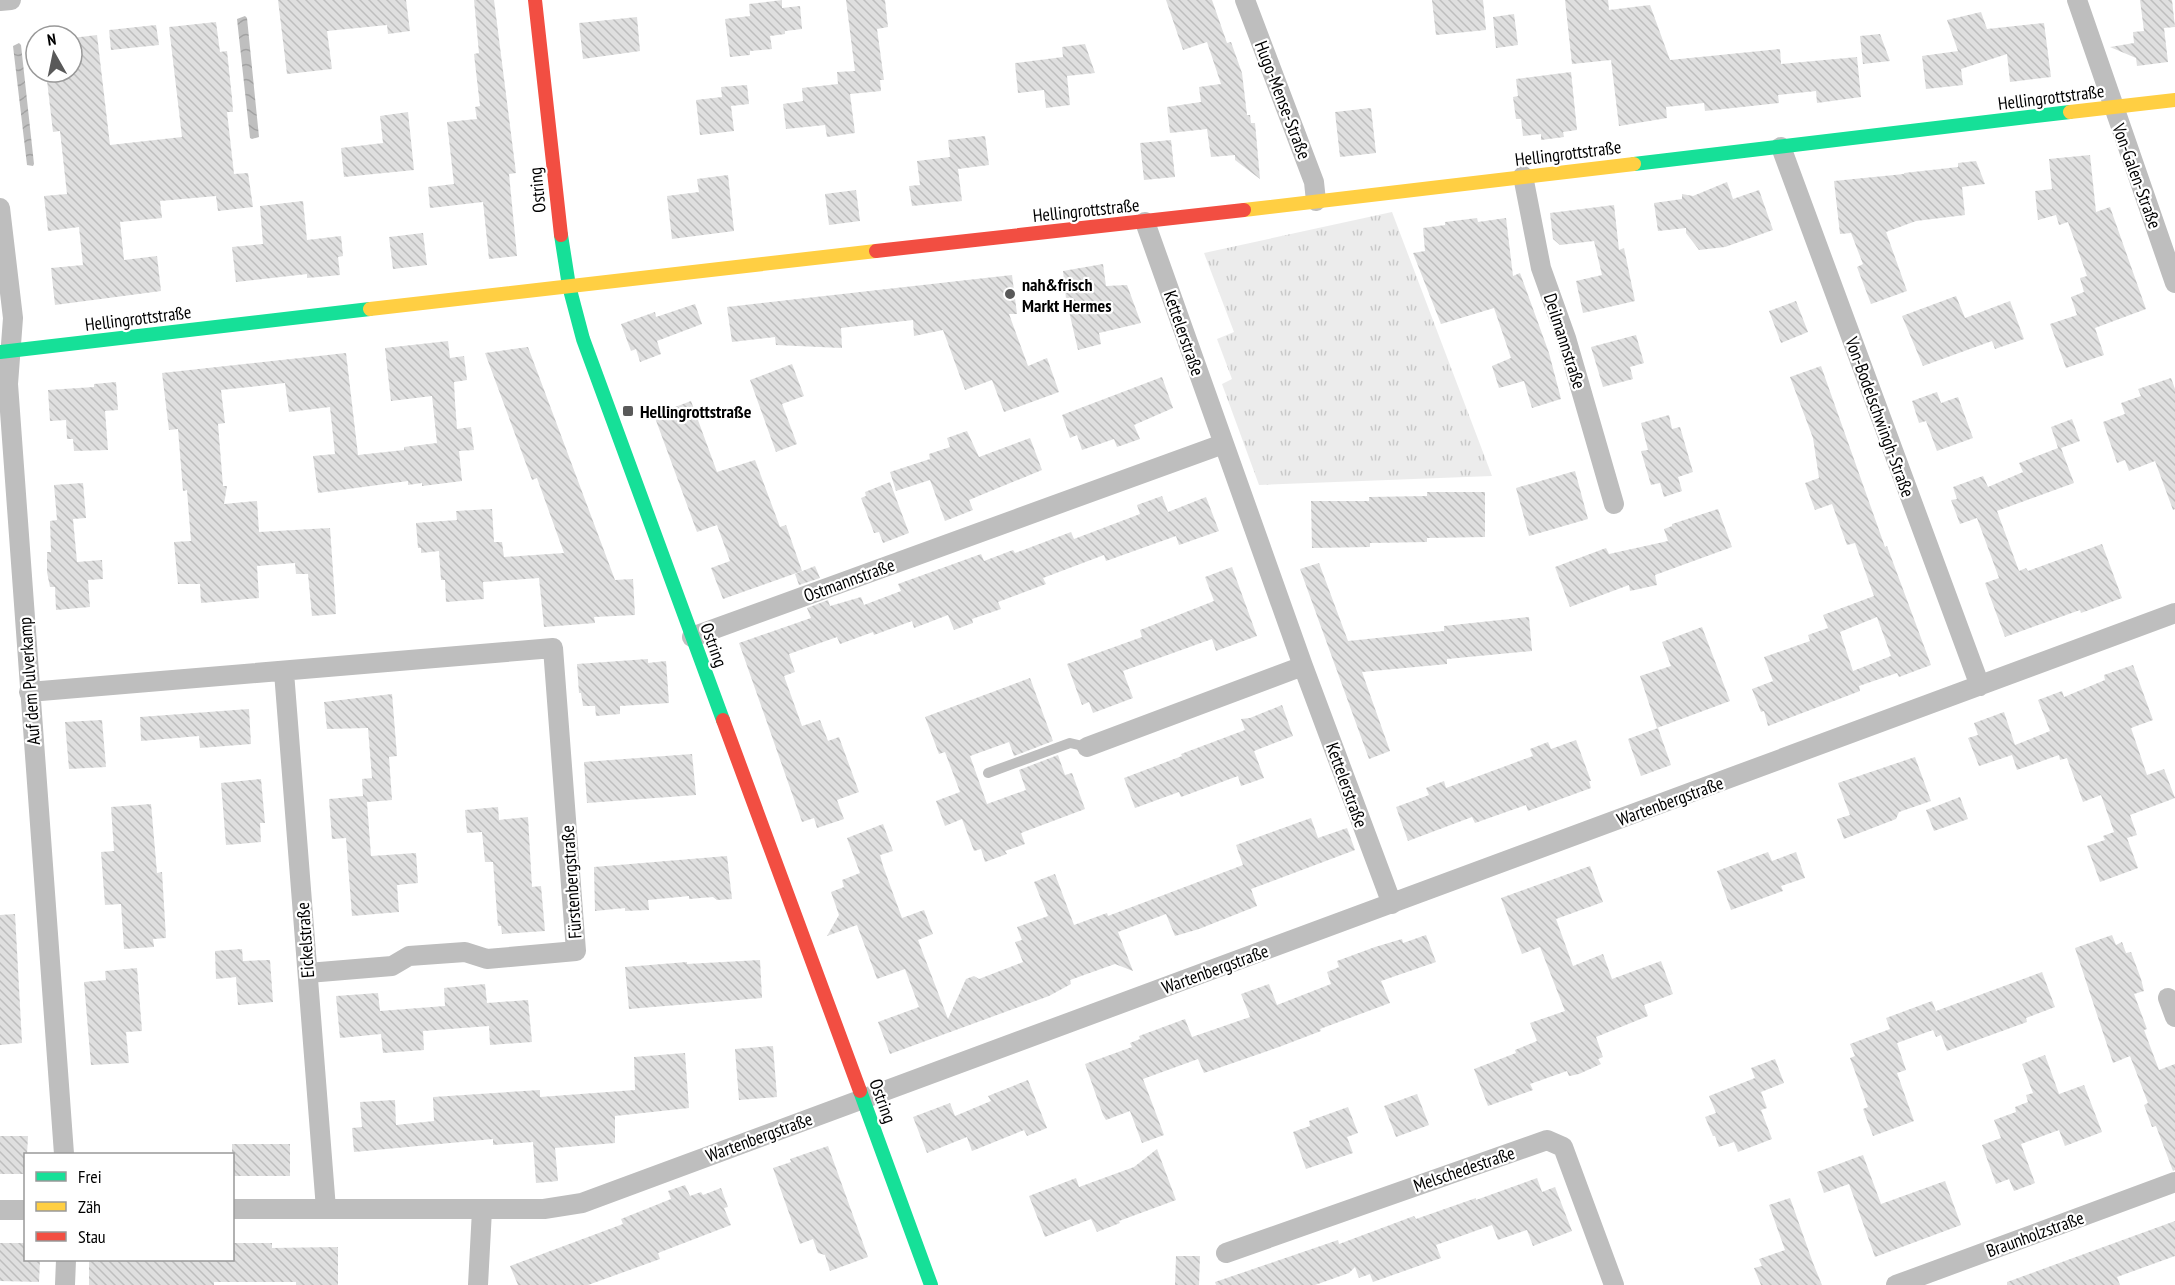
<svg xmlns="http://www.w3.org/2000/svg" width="2175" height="1285" viewBox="0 0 2175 1285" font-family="'PT Sans Narrow',sans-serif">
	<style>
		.park { fill: url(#park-tufts) }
		.water { fill: url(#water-waves) }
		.building { fill: url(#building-back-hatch); fill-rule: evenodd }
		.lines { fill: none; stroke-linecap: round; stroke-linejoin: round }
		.lane { stroke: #bebebe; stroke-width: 10 }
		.street { stroke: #bebebe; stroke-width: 20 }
		.fast { stroke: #16e098; stroke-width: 14 }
		.slow { stroke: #ffcf43; stroke-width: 14 }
		.jam { stroke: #f24e42; stroke-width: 14 }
		.poi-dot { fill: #595959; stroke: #fff; stroke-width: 2 }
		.labels { text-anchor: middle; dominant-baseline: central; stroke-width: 4.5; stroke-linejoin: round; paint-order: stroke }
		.street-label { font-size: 18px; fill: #000; stroke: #fff }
		.poi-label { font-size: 18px; font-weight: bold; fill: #000; stroke: #fff; text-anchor: start }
	</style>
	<defs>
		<pattern id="park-tufts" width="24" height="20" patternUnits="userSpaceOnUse" patternTransform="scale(1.5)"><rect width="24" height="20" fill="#ececec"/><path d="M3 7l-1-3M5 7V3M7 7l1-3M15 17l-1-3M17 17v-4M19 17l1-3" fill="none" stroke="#c9c9c9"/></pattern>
		<pattern id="water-waves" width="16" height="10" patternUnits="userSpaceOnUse" patternTransform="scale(1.5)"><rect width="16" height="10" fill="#bfbfbf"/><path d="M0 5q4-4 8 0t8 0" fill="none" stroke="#a2a2a2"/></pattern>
		<pattern id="building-back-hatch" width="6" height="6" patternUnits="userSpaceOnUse" patternTransform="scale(1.5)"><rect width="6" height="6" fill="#dfdfdf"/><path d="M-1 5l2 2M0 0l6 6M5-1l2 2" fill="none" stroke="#bebebe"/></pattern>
	</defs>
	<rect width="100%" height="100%" fill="#fff"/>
	<!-- park -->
	<path class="park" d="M1392,212L1492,476L1259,485L1222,384L1232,379L1217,339L1234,332L1204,253Z"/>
	<!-- water -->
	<path class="water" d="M245,16L247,18L259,137L252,139L250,138L237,19Z
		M19,43L21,45L34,164L33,166L27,165L13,46Z"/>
	<!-- building -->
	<path class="building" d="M278,0H406L410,31L388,34L387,25L327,31L332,69L287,74Z
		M474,0H494L516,173L509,174L517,256L489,259L483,202L430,208L428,187L454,184L447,122L477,119L475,107L480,106L474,54L479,53Z
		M782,0V8L800,6L802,29L785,31V34L770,36L772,49L750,51V55L730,57L725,19L750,16L749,4Z
		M846,0H885L888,27L877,29L884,80H880L881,91L850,94L855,133L827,137L825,125L786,129L783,104L803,101L802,88L838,84L837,72L855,71Z
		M1166,0H1212L1227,43L1231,42L1242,73L1247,115H1250L1251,123H1255L1260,179L1235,160V155L1211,157L1207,129L1170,133L1167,107L1201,102L1199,87L1221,84L1207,42L1183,50Z
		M1432,0H1483L1486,30L1436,35Z
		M1565,0H1608L1609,10L1650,5L1670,60L1780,49L1781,64L1857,57L1861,97L1817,103L1816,91L1778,95L1779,103L1705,111L1704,103L1666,107L1667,118L1619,126L1611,60L1572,64Z
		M2140,0H2172L2175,27L2164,28L2168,62L2137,66L2136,58L2110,47L2134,43L2133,32L2144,31Z
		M1981,12L1987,29L2044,23L2051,77L2010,82L2007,54L1961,69L1963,85L1926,89L1922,56L1958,51L1947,20Z
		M1514,14L1518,45L1496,48L1493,17Z
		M637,17L640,51L583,59L579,23Z
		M216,22L220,52L227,51L232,98L233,112H227L234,174L248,173L253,207L218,211L216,196L160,201L162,218L120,222L124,260L157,256L161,291L55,305L51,268L83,265L79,227L48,231L44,196L67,194L60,131L53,132L46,72H72V38L97,35L110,145L182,137L169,27Z
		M156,25L159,45L111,50L109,30Z
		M1880,34L1890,61L1863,64L1860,36Z
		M1085,44L1095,73L1067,76L1070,105L1046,108L1044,90L1018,93L1015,63L1063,57L1062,47Z
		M1571,72L1577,130L1563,132L1564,137L1541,140V134L1523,136L1521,119H1516L1513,97L1518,96L1516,79Z
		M747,85L749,104L731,106L734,131L700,135L696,100L722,97L721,87Z
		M1371,108L1376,153L1340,157L1335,112Z
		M408,112L414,170L344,177L341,148L383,143L380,116Z
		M985,136L989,165L958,169L962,201L912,206L909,186L920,185L917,161L950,157L948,140Z
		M1171,140L1175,177L1144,180L1140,143Z
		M2090,155L2096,212L2110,207L2146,309L2095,328L2104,355L2066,368L2050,324L2077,315L2071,297L2084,292L2080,278L2087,276L2068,222L2059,225L2056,215L2038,220L2035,191L2052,189L2049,159Z
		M1976,161L1985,184L1962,187L1965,215L1916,221L1886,232L1907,291L1871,304L1857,267L1863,264L1851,233L1840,234L1834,181L1904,174V173L1958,167V163Z
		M728,175L734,231L672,239L667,196L699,192L697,179Z
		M1727,182L1733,199L1759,190L1773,230L1725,247L1699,250L1686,233V228L1658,231L1654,203L1682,199V194L1693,196Z
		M856,190L860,221L829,225L825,194Z
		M303,201L307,240L341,236L343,256L338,257L340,275L307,278V274L236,282L232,247L263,244L260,206Z
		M1614,205L1619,250L1624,248L1635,301L1583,313L1576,281L1602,275L1594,241L1560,245L1553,239L1550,213Z
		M1477,218L1478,222L1506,218L1513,276L1520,273L1549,353L1561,399L1532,408L1524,381L1499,388L1492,366L1511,358L1494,308L1441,324L1413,253L1425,251L1423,228L1445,225V222Z
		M423,233L427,265L393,269L389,237Z
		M1103,264L1106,286L1127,285L1141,323L1099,333L1101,344L1078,350L1068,307L1067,308L1063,271Z
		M1012,275L1017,314H1009L1028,366L1047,358L1059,392L1004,412L992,380L965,390L943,330L914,336L913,320L841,328L842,348L776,345L775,337L732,342L727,307Z
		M1956,296L1965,318L2010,301L2024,339L1995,349L1992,341L1923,366L1902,316Z
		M1796,301L1808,332L1781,343L1769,311Z
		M695,304L702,324L657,341L661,354L640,362L636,349L631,351L621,324L655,312L656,317Z
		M1636,335L1644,363L1630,367L1633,379L1603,387L1591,347Z
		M448,341L450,358L464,356L467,380L454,382L455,402L457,429L471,427L474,450L459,451L462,481L422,486V483L408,485V481L318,493L313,456L335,454L330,407L289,412L285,383L221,390L225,423L218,424L223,486H227L224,504L257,501L259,532L330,528L336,614L312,616L308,574H296L295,563L257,566L259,598L201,603L200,584H178L174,542L191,541L187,490L183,491L178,429L169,430L162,373L346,353L358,455L404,450V447L437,443L432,396L391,401L385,348Z
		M528,347L615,580L633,579L635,615L594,617L595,623L544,627L539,578L483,582L484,599L446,602L445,580H441L439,551L421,553V548H418L416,523L457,520L456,511L492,509L494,542H502L504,557L564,553L537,478L532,480L485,353Z
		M792,364L804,396L782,404L797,444L776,452L750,380Z
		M1821,366L1885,547L1887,546L1931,665L1899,677L1897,673L1859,686L1860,691L1768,726L1764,711L1761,712L1752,689L1773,681L1764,657L1810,641L1808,635L1828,628L1823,615L1874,596L1855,543L1847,545L1832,504L1815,510L1805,483L1819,478L1813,438L1790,377ZM1877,617L1891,656L1853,671L1840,632Z
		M1162,377L1173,408L1134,425L1140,439L1117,447L1114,439L1082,450L1077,435L1070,438L1062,415Z
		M2171,378L2175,389V509L2173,510L2155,461L2129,471L2125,460L2117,463L2103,422L2125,414L2121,403L2141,396L2138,389Z
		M116,382L118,410L105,411L108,450L74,451L73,439H67L66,420L50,421L48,390L94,387V384Z
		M1937,392L1941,403L1958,397L1973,438L1937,451L1926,421L1919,423L1912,401Z
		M691,401L717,472L755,460L780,527L786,525L802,571L723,599L711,568L730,561L717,525L697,532L654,415Z
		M1669,415L1672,429L1680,427L1693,472L1678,477L1682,491L1664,497L1660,483L1651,485L1641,451L1648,450L1641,423Z
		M2072,419L2080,441L2061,448L2074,483L1997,511L2019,571L2026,568L2028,571L2102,544L2122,598L2081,613L2080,610L2005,637L1985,583L1999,578L1977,518L1960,524L1951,500L1957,499L1953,487L1983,476L1988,487L2023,472L2019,463L2058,448L2051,427Z
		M967,431L979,457L1030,438L1042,470L969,500L973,510L945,521L930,480L896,491L890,472L930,459L929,454L950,447L947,438Z
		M1575,471L1588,519L1529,536L1516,488Z
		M890,482L909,533L883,543L879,532L874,533L861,498L866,496L865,492Z
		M83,483L86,518L73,519L77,562L102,560L103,579L88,580L90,607L56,610L55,587H50L47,572V552H51L50,521L57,520L54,485Z
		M1427,492H1485V537L1427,538V542L1370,543V547L1312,548L1311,501H1369V497L1427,496Z
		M1162,496L1168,512L1206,497L1219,531L1179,545L1176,536L1106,561L1104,555L1043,578L1046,584L998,602L1001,609L972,619L973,623L954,630L948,615L914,628L912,621L874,635L873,632L840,644L837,637L789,654L795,672L784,676L802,726L820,720L828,741L839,737L859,792L837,800L844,819L817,828L814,818L802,822L739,643L811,618L807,608L828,600L830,606L861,597L864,605L901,591L898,584L981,554L984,561L1013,550L1015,553L1071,532L1074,539L1140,514L1137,505Z
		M1718,509L1732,547L1655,575L1657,585L1630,591L1629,585L1570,607L1555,567L1606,548L1609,554L1668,541L1664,529L1672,526V524Z
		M1319,563L1348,641L1444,631V626L1529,617L1532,651L1447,659V664L1362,672L1390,751L1369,759L1300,569Z
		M815,566L820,578L799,585L795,574Z
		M1232,567L1257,636L1216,651L1212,639L1123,671L1133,698L1093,713L1089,702L1082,705L1067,664L1142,637L1140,630L1214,601L1205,577Z
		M1702,627L1730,701L1657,728L1640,676L1671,666L1662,642Z
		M648,659V663L666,661L669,703L620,706V714L596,716L595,706H583L581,693H579L577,664Z
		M2133,665L2153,720L2131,728L2147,775L2164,769L2175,798L2130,815L2137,835L2127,838L2138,868L2100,882L2087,846L2105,840L2103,836L2114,832L2101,795L2083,802L2067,758L2060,760L2059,755L2017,770L2012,755L1979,766L1968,738L1978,735L1974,723L2004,712L2015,745L2050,731L2038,700L2062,691L2064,697L2105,680L2104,675Z
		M1030,678L1053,741L1014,756L1009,742L970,756L987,804L1026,790L1019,770L1058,755L1065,775L1072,773L1085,809L1021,833L1025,844L1005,851L1007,854L985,862L981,849L974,851L962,819L945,826L936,801L960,792L945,752L939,754L925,717Z
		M392,694L397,756L389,757L392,800L367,802L371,856L416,853L418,883L397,885L399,912L352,916L346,838L332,839L329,799L363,796L362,779L372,778L368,728L327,729L324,702Z
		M1282,705L1293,736L1254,751L1264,778L1241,786L1238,776L1181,797L1179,792L1135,808L1124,778L1182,756L1181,754L1245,730L1241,719L1250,718Z
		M249,709L251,744L200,748L199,736L141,741L140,717Z
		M102,720L106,767L69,769L65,722Z
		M1658,728L1671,765L1641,776L1628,739Z
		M1576,740L1591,781H1589L1591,788L1528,811L1526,805L1475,823L1472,817L1408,841L1396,807L1429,795L1426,788L1444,781L1446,788L1533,756L1530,749L1548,742L1551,749Z
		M692,754L696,795L587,803L584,762Z
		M1915,757L1931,801L1899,812L1896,819L1844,839L1837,819L1850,815L1838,783Z
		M261,779L265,823H260L261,842L226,845L221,783Z
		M1960,797L1968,819L1934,831L1926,810Z
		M151,804L157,873L162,872L166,938L153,939L154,947L124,949L121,904L105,905L101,852L114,851L111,807Z
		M498,807L499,820L528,817L532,887L541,886L545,931L502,934L501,926H498L493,862H485L482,832L467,833L465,810Z
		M1311,818L1318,838L1347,828L1355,850L1251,889L1257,906L1199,929L1175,936L1166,914L1118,932L1133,971L1115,964L1070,980L1071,984L1049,996L890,1054L878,1022L919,1007L905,969L877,979L857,925L827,936L839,915L831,892L844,887L842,880L860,873L847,838L883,824L893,851L880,855L883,866L902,918L924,910L933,934L918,940L948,1019L966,979L974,976L979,979L1023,962L1015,942L1022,940L1017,927L1048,916L1034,882L1055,874L1074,925L1107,913L1108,916L1243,865L1236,845Z
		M1768,852L1772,861L1796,852L1805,878L1781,886L1783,891L1731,910L1717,871Z
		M727,856L732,899L717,900L713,897L689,899V896L648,900L649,910L625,911V908L595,911L594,867Z
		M1590,866L1603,902L1556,919L1573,966L1603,954L1612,979L1661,961L1673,994L1644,1005L1648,1016L1596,1037L1603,1057L1598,1059L1601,1064L1579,1074L1569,1076L1567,1071L1530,1084L1533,1090L1488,1106L1474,1069L1516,1053L1515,1050L1537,1041L1530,1023L1565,1011L1540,947L1522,954L1501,898Z
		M15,914L22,1043L0,1045V915Z
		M1426,935L1436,962L1381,981L1390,1003L1320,1029L1321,1031L1279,1047L1204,1073L1198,1059L1143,1079L1164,1135L1142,1143L1130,1111L1106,1120L1103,1115L1085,1064L1132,1047L1130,1043L1140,1039L1139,1036L1185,1019L1192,1037L1250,1017L1241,994L1269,984L1277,1005L1331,984L1327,972L1339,967L1337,961L1375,947L1402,939L1403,943Z
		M2112,935L2116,945L2122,942L2126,953L2131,952L2141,979L2144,991L2134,994L2147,1029L2144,1030L2159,1070L2175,1064V1170L2173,1171L2156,1126L2152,1127L2144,1105L2148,1103L2130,1056L2113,1063L2075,948Z
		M242,949L243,961L270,960L273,1002L238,1005L236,977L216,979L215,951Z
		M760,960L762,998L629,1009L625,967L687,962V964Z
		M137,968L142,1031L126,1032L129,1063L91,1065L84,982L106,980L105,971Z
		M2042,972L2055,1007L2026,1018L2027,1022L1947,1051L1941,1035L1936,1037L1933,1030L1897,1043L1906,1070L1897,1073L1914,1121L1873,1136L1863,1109L1868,1107L1850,1058L1855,1056L1850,1044L1890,1029L1886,1018L1932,1001L1936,1011Z
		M485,984L487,1003L528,1000L532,1042L490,1045L489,1026L423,1031L424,1050L383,1053L381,1034L340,1038L336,996L378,993L380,1011L445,1006L444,988Z
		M773,1046L777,1097L739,1100L735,1049Z
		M685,1053L689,1108L615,1116V1143L555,1148L558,1181L536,1183L533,1142L493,1145V1139L354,1152L352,1128L362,1127L360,1102L395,1100L396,1125L434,1121L433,1097L540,1090V1097L635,1090L634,1057Z
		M2045,1055L2059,1094L2084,1085L2102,1132L2065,1146L2059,1130L2021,1144L2035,1183L2014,1191L2009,1179L1996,1184L1982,1145L2001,1138L1994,1120L2016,1112L2015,1107L2028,1102L2026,1095L2033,1093L2022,1064Z
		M1775,1059L1784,1083L1761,1092L1767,1108L1761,1110L1772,1139L1738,1152L1734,1142L1719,1147L1715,1136H1713L1705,1117L1716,1113L1709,1096L1755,1078L1751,1068Z
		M1028,1080L1047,1128L1027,1136L1024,1130L972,1151L967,1137L927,1153L913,1117L950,1103L955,1116L991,1101L988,1096Z
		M1417,1094L1429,1125L1396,1137L1384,1106Z
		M1348,1107L1358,1133L1347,1137L1353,1153L1306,1169L1293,1132L1310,1126L1309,1121Z
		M0,1136H28L26,1174H0Z
		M232,1144H290V1176H232Z
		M828,1146L868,1257L830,1271L825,1255L818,1253L813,1239L800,1244L773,1168L791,1162L790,1159Z
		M1157,1149L1176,1200L1119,1221L1120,1223L1097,1232L1091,1219L1045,1237L1029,1196L1076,1178L1079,1187L1134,1167Z
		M1863,1155L1881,1204L1945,1181L1961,1225L1875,1257L1849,1184L1824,1193L1817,1172Z
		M1537,1178L1542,1192L1555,1187L1572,1231L1533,1246L1527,1230L1498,1240L1492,1225L1436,1245L1441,1258L1373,1282L1370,1274L1359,1278L1355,1267L1349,1273L1315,1285H1216L1215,1282L1338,1240L1339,1244L1414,1216L1416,1219L1476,1198V1200Z
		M685,1185L690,1196L701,1192L703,1195L721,1188L728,1207L724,1208L731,1225L658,1253L660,1259L588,1285H518L510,1266L623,1224L621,1219L671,1199L668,1191Z
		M1790,1198L1813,1263L1822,1285H1761L1754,1268L1762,1266L1759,1259L1785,1250L1769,1205Z
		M2175,1221V1256L2117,1277L2120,1285H2007V1282Z
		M0,1243H25L26,1260H40L39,1282L0,1281Z
		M232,1243H272V1248L338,1247V1285H296V1282H214V1285H89V1261L98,1262V1260H232Z
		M1176,1256H1200L1199,1285H1175Z"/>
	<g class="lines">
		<!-- lane -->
		<path class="lane" d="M988,773L1070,743L1087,747"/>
		<!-- street -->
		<path class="street" d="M1245,0L1314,182L1316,201
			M2077,0L2175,283
			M0,1L11,0
			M1781,147L1980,686
			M1523,176L1541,268L1566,338L1614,504
			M0,208L13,318L8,384L64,1154
			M1145,222L1303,666L1392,904
			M692,637L1223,444
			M284,672L326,1209
			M29,692L553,648L576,951L487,959L465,952L409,956L392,966L308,973
			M1087,747L1303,666
			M2168,998L2175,1017
			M232,1209H544L582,1203L2175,613
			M0,1210H26
			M1226,1253L1547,1140L1563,1147L1614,1285
			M65,1285L66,1260
			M478,1285L482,1210
			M1896,1285L2175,1182"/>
		<!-- fast -->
		<path class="fast" d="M1634,164L2070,112
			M561,235L569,286L583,339L723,720
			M0,352L370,309
			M860,1091L931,1285"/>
		<!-- slow -->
		<path class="slow" d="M2070,112L2175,100
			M1244,210L1634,164
			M370,309L876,251"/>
		<!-- jam -->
		<path class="jam" d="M535,0L561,235
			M876,251L1244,210
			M723,720L860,1091"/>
	</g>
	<!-- markers -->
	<g class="poi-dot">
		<circle cx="1010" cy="294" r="6"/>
		<rect x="622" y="405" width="12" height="12" rx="3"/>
	</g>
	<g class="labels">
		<!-- street labels -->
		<g class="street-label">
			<text transform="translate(2051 97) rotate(-7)">Hellingrottstraße</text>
			<text transform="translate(1283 100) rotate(69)">Hugo-Mense-Straße</text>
			<text transform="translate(1568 153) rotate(-7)">Hellingrottstraße</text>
			<text transform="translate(2137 176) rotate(70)">Von-Galen-Straße</text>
			<text transform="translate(537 190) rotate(-96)">Ostring</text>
			<text transform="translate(1086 210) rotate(-6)">Hellingrottstraße</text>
			<text transform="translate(138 318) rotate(-7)">Hellingrottstraße</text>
			<text transform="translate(1184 333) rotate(71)">Kettelerstraße</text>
			<text transform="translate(1565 341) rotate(72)">Deilmannstraße</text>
			<text transform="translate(1880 417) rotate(70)">Von-Bodelschwingh-Straße</text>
			<text transform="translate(849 580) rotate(-20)">Ostmannstraße</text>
			<text transform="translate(714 645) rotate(70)">Ostring</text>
			<text transform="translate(29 681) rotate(-94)">Auf dem Pulverkamp</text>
			<text transform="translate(1347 785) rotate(70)">Kettelerstraße</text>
			<text transform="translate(1670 801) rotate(-20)">Wartenbergstraße</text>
			<text transform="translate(571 882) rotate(-94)">Fürstenbergstraße</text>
			<text transform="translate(305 940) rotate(-94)">Eickelstraße</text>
			<text transform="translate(1215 969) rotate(-20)">Wartenbergstraße</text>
			<text transform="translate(883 1101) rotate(70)">Ostring</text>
			<text transform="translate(759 1137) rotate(-20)">Wartenbergstraße</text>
			<text transform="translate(1464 1169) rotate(-19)">Melschedestraße</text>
			<text transform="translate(2035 1234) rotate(-20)">Braunholzstraße</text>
		</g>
		<!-- poi labels -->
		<g class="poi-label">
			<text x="1022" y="284">nah&amp;frisch<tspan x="1022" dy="21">Markt Hermes</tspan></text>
			<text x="640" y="411">Hellingrottstraße</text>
		</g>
	</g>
	<!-- legend -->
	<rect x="24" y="1153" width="210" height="108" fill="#ffffff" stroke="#999999" stroke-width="1.5"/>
	<rect x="36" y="1172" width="30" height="9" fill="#16e098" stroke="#999999" stroke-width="1.5"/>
	<text x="78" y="1183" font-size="18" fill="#000000">Frei</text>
	<rect x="36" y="1202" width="30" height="9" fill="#ffcf43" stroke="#999999" stroke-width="1.5"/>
	<text x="78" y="1213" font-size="18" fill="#000000">Zäh</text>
	<rect x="36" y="1232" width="30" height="9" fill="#f24e42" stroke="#999999" stroke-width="1.5"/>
	<text x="78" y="1243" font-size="18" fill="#000000">Stau</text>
	<!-- north arrow -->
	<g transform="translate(54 54) rotate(351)"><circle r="28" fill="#ffffff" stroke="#999999" stroke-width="1.5"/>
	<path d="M0-4.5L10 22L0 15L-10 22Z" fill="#595959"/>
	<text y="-9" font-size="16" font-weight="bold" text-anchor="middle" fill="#000000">N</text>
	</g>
</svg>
